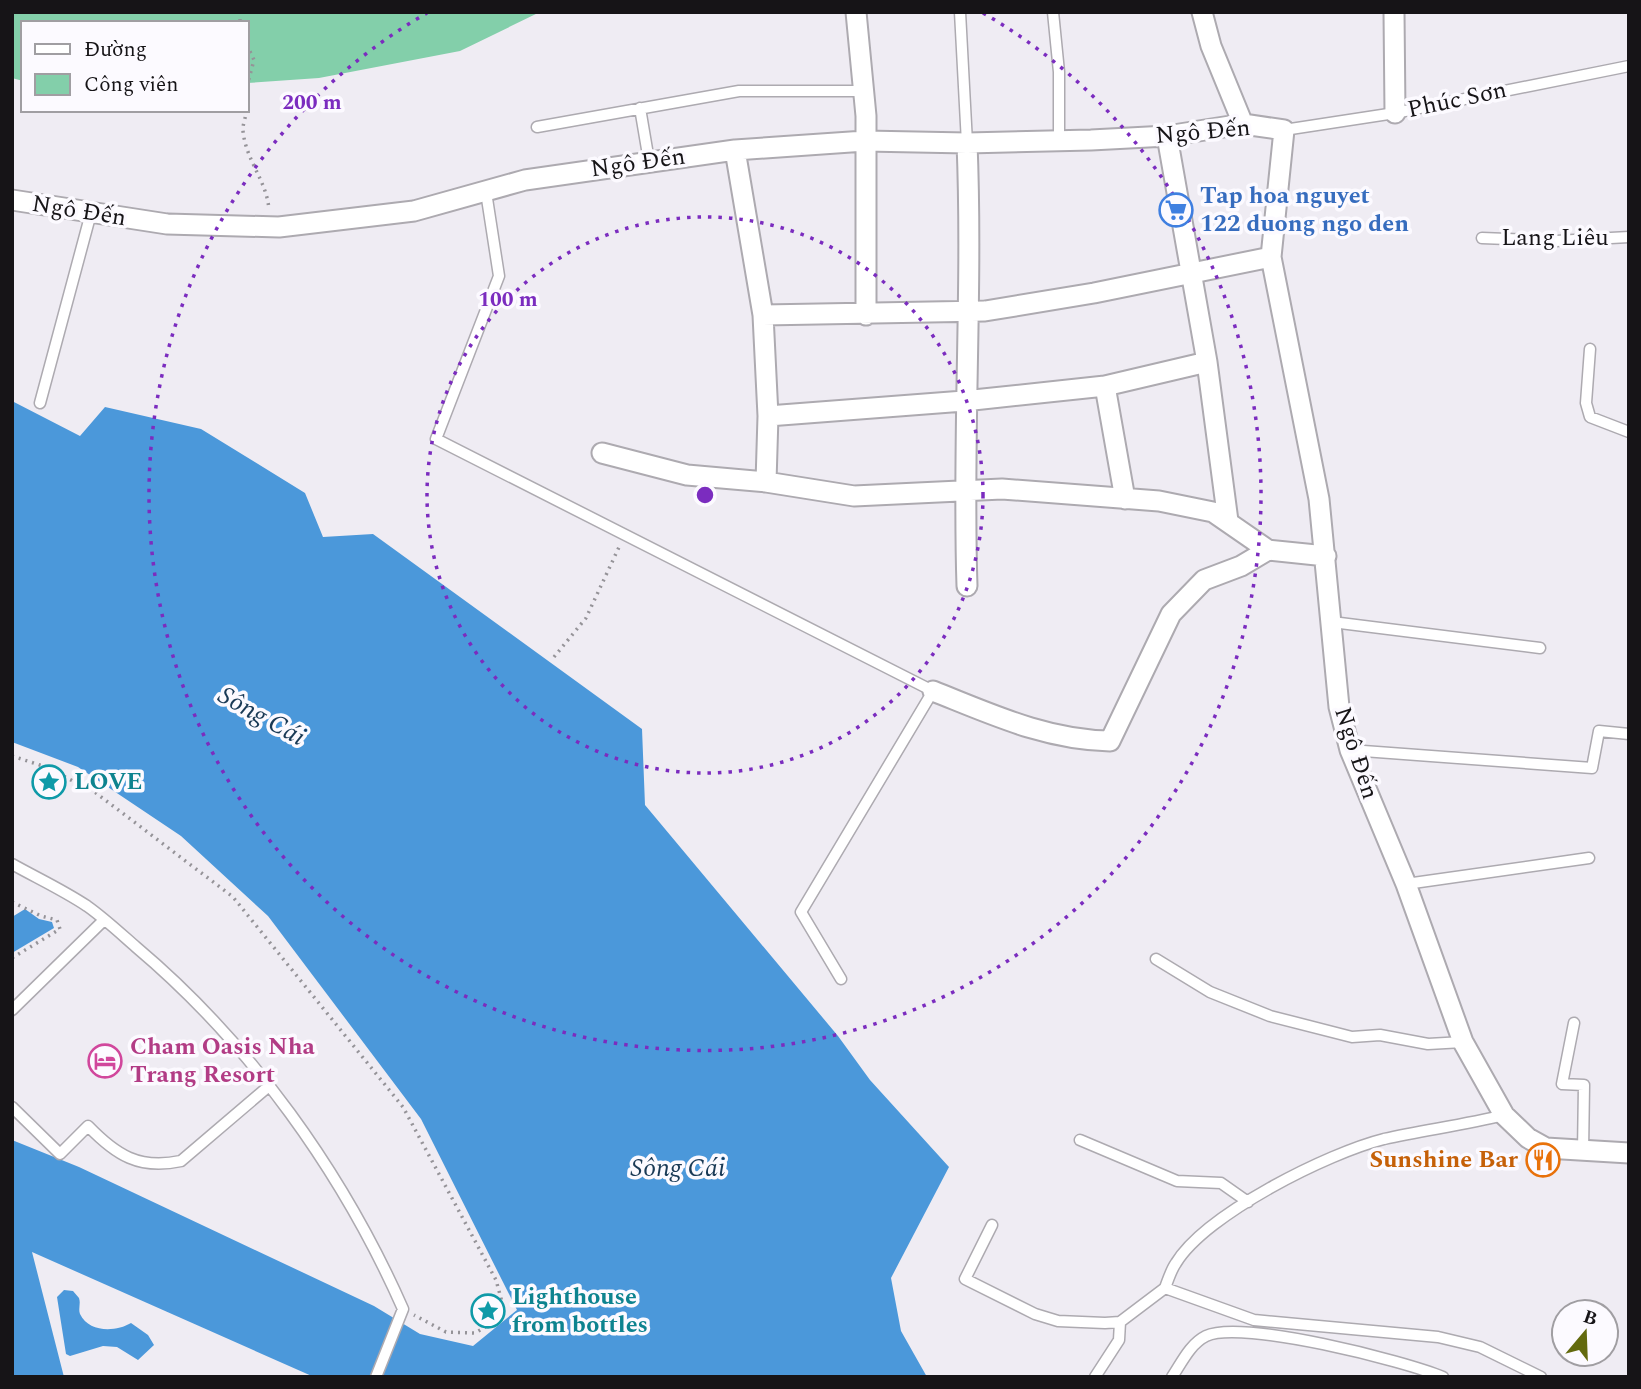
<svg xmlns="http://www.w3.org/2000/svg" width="1641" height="1389" viewBox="0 0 1641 1389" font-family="Spectral,serif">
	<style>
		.green { fill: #83cfaa }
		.water { fill: #4b98da }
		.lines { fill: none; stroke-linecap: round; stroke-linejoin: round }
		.lane-casing { stroke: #adaab0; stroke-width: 13 }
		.street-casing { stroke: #adaab0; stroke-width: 23 }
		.path { stroke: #959398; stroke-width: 3.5; stroke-dasharray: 2 5; stroke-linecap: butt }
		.lane { stroke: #fff; stroke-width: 10 }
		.street { stroke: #fff; stroke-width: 19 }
		.ring { fill: none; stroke: #7b2cbf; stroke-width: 3.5; stroke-dasharray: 3.5 7 }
		.labels { text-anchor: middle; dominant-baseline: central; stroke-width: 7; stroke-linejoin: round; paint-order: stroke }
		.street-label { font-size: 24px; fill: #161417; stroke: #fcfaff }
		.shop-label { font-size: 24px; font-weight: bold; fill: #366cbe; stroke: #fcfaff; text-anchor: start }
		.culture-label { font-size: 24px; font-weight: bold; fill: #0d838f; stroke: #fcfaff; text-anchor: start }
		.hotel-label { font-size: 24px; font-weight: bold; fill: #b23c85; stroke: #fcfaff; text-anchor: start }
		.food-label { font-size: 24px; font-weight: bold; fill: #c56008; stroke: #fcfaff; text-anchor: end }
		.water-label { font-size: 26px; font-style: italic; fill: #1a3a56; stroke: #fcfaff }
		.centre { fill: #7b2cbf; stroke: #fcfaff; stroke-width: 3.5 }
		.ring-label { font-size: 21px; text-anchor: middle; font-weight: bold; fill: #7b2cbf; stroke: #fcfaff; stroke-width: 7; stroke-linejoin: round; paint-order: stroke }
	</style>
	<rect width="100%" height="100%" fill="#efecf3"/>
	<!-- green -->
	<path class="green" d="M12,12H540L460,51L319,78L247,83V23H23V81L12,78Z"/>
	<!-- water -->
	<path class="water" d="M12,401L80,436L105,407L201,429L305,493L323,537L373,534L642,729L645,805L838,1036L870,1080L949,1167L891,1278L901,1331L927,1377H314L32,1252L64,1377H12V1140L79,1167L374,1306L420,1334L473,1346L517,1310L421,1119L268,916L181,836L78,767L12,742Z
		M25,909L39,919L52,922L54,928L12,953V917Z
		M64,1290L73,1291L79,1298C81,1304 78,1308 80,1314C89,1333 116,1332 131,1323L148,1335L154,1345L138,1360L117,1347L103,1346L70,1356L66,1354L57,1297Z"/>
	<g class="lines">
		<defs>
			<path id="lane" d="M960,12L967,143
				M1053,12L1059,72V140
				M640,108L649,161
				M537,127L739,91H864
				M1284,130L1395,113L1629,66
				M486,192L499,276L436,439L933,691L801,912L841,979
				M1482,238L1556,241L1629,237
				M1590,349L1586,403L1590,417L1629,432
				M40,403L91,213
				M1332,622L1540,648
				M1350,750L1592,768L1599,731L1629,734
				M12,864C37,878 63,890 87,906C104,918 120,933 136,947C251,1044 343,1173 403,1309L376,1377
				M1406,884L1589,858
				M1156,959L1210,992L1270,1016L1352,1037L1380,1035L1428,1044L1463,1042
				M12,1010L104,920
				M1574,1023L1562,1084L1584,1085L1583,1152
				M12,1107L60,1154L88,1126C116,1155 139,1170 181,1161L269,1086
				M1504,1115C1464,1125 1424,1130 1384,1139C1328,1153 1206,1214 1176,1263C1171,1270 1168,1280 1165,1288L1254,1320L1438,1337L1480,1347L1541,1377
				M1080,1140L1177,1181L1221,1183L1248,1202
				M992,1225L965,1279L1035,1314L1058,1321L1105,1323L1120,1322L1165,1288
				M1095,1377L1119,1340L1120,1322
				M1172,1377C1182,1362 1190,1344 1206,1336C1241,1319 1405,1361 1443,1377"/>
			<path id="street" d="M856,12L866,116V315
				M1202,12L1211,46L1243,124
				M1394,12L1395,113
				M1167,136L1207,362L1228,521
				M967,143C973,291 962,438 967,586
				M735,150L763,315L768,416L766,482L854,496L1002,489L1159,501L1213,512L1268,550L1326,556
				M12,200L167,224L279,227L414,211L525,180L735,150L865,141L967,143L1091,140L1167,136L1243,124L1284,130L1271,257L1319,499L1339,707L1350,750L1406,884L1463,1042L1504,1115L1528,1138L1546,1148L1629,1153
				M763,315L985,311L1094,293L1271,257
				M1105,386L1125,499
				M768,416L964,401L1105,386L1207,362
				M602,453L687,475L766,482
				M933,691C991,714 1046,740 1110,741L1171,614L1204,580L1241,566L1268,550"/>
		</defs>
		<!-- lane casing -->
		<use href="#lane" class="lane-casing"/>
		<!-- street casing -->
		<use href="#street" class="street-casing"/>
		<!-- path -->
		<path class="path" d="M240,12V23
			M247,45L254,60L247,86
			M245,110C247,118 242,124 243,131C246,161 267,181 269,210
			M554,657L586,618L620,545
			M12,756L46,767L96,793L233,897L403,1107L496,1280L502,1302L494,1322L475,1333L446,1332L414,1315
			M12,902L41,916L57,920L60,929L12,958"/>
		<!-- lane -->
		<use href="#lane" class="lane"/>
		<!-- street -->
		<use href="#street" class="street"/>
	</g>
	<!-- distance rings -->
	<g class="ring">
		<circle cx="705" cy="495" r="278"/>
		<path d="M983 13A556 556 0 1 1 427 13"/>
	</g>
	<!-- icons -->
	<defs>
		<symbol id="supermarket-ring" viewBox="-11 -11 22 22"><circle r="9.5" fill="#fcfaff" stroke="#3f7fe0" stroke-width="1.5"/><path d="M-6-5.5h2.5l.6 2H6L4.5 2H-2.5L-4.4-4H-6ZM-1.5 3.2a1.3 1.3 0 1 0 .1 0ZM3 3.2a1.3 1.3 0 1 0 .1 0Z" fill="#3f7fe0"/></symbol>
		<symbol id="sight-ring" viewBox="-11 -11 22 22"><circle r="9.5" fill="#fcfaff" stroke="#0f9aa8" stroke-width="1.5"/><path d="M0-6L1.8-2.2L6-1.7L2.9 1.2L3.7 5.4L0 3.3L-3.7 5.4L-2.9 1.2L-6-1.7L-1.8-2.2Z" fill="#0f9aa8"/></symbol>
		<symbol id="hotel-ring" viewBox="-11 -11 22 22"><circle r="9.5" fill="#fcfaff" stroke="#d1479c" stroke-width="1.5"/><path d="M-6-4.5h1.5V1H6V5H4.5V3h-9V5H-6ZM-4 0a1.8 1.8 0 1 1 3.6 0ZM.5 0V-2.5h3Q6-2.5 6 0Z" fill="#d1479c"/></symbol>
		<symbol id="restaurant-ring" viewBox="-11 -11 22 22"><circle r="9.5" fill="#fcfaff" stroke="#e8710a" stroke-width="1.5"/><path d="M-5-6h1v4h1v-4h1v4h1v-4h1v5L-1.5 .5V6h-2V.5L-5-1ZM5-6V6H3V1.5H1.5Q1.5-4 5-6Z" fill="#e8710a"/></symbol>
	</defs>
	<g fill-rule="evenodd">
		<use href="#supermarket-ring" x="1157" y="191" width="38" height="38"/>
		<use href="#sight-ring" x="30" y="763" width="38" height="38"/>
		<use href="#hotel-ring" x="86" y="1042" width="38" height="38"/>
		<use href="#restaurant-ring" x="1524" y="1141" width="38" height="38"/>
		<use href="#sight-ring" x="469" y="1292" width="38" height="38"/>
	</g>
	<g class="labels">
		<!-- street labels -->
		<g class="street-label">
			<text transform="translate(1457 100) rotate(-12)">Phúc Sơn</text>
			<text transform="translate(1203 132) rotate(-5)">Ngô Đến</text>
			<text transform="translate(638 163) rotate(-8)">Ngô Đến</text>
			<text transform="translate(79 211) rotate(9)">Ngô Đến</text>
			<text x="1555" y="238">Lang Liêu</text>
			<text transform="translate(1356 753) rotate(72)">Ngô Đến</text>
		</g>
		<!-- shop labels -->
		<g class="shop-label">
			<text x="1200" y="196">Tap hoa nguyet<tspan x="1200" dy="28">122 duong ngo den</tspan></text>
		</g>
		<!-- culture labels -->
		<g class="culture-label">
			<text x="74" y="782">LOVE</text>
			<text x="512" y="1297">Lighthouse<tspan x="512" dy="28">from bottles</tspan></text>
		</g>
		<!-- hotel labels -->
		<g class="hotel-label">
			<text x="130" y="1047">Cham Oasis Nha<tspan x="130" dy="28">Trang Resort</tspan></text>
		</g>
		<!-- food labels -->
		<g class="food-label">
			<text x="1518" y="1160">Sunshine Bar</text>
		</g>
		<!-- water labels -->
		<g class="water-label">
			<text transform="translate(262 716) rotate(29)">Sông Cái</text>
			<text x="678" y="1168">Sông Cái</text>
		</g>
	</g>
	<circle cx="705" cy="495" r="10" class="centre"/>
	<g class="ring-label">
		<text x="312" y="109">200 m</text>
		<text x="508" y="306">100 m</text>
	</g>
	<!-- border -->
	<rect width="1641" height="1389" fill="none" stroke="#161417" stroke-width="28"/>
	<!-- legend -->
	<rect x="21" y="21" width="228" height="91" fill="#fcfaff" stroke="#a09ea2" stroke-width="2"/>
	<rect x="35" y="44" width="35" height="10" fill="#ffffff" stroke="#a09ea2" stroke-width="2"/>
	<text x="84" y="56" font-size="21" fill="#161417">Đường</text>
	<rect x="35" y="74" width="35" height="21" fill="#83cfaa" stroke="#a09ea2" stroke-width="2"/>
	<text x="84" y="91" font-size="21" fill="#161417">Công viên</text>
	<!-- north arrow -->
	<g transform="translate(1585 1333) rotate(19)"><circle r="33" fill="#fcfaff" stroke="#a09ea2" stroke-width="2"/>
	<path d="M0-5L12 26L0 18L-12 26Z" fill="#636a0e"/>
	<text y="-10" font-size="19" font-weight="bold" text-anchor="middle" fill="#161417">B</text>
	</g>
</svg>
